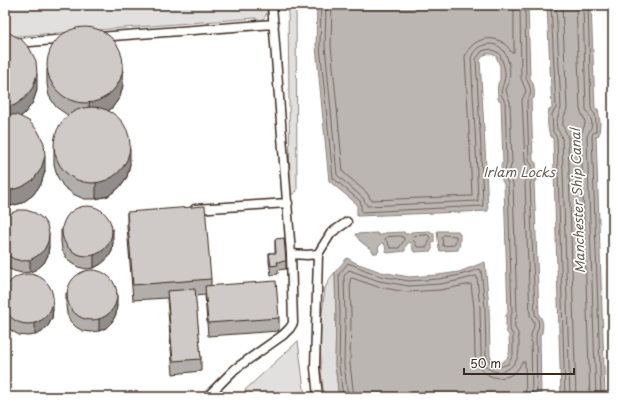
<svg xmlns="http://www.w3.org/2000/svg" width="618" height="402" viewBox="0 0 618 402" font-family="'Playpen Sans',sans-serif">
	<style>
		.green { fill: #e2e0de; stroke: #8e857e }
		.water { fill: #bcb6b3; stroke: #887e77 }
		.lines { fill: none; stroke-linecap: round; stroke-linejoin: round }
		.shore { stroke: #6f625a; stroke-width: 1 }
		.lane-casing { stroke: #3b2a1e; stroke-width: 11 }
		.lane { stroke: #fff; stroke-width: 8 }
		.wall { fill: #b2aeab; stroke: #3b2a1e }
		.shaded-wall { fill: #918d8b; stroke: #3b2a1e }
		.building { fill: #cfcac7; stroke: #3b2a1e }
		.labels { text-anchor: middle; dominant-baseline: central; stroke-width: 3.5; stroke-linejoin: round; paint-order: stroke }
		.water-label { font-size: 13px; font-style: italic; fill: #685b52; stroke: #fff }
	</style>
	<rect width="100%" height="100%" fill="#fff"/>
	<filter id="ink" filterUnits="userSpaceOnUse"><feTurbulence type="fractalNoise" baseFrequency=".025" numOctaves="2"/><feDisplacementMap in="SourceGraphic" scale="8" xChannelSelector="R" yChannelSelector="G"/><feConvolveMatrix kernelMatrix="1 2 1 2 8 2 1 2 1" color-interpolation-filters="sRGB"/></filter>
	<g filter="url(#ink)">
		<!-- green -->
		<path class="green" d="M5,5H268V7C267,15 265,20 256,22V18L5,37Z
			M288,5H296L297,191L290,196Z
			M335,272L336,315L335,365L339,397H324L321,371L320,331L325,288L331,277Z
			M298,341L305,397H245L246,396L245,390Z"/>
		<!-- water -->
		<path class="water" d="M317,5H528L530,78C534,84 535,90 534,98L531,100L533,160L536,163L537,181L534,182L539,315C544,321 543,326 542,333L540,335L541,397H339L335,365L336,315L335,272L347,258L356,263L381,272L409,277L438,275L459,272L485,262L489,307L490,356L493,361L500,363C513,358 509,348 509,335L508,334L506,331V315L508,313L504,184L502,181L501,164L503,163L501,101L498,99C498,92 496,85 500,80V66L496,56C488,52 485,53 480,60L485,147L488,211L357,216V204L329,181L316,46Z
			M547,5H591L595,109H598L600,123L599,135L596,136L605,397H561L553,138L551,137C547,130 547,118 549,110L552,109Z
			M430,231L434,234V242L432,243V249L431,251L414,252L413,250L412,244L409,242L405,247V251L388,253L386,251L385,245L383,243L380,245L378,248L379,251L377,253H373V251L360,241L355,234L377,233L378,235H382L384,233L404,232L405,234H410L411,232Z
			M437,231H458L460,234C460,239 460,245 458,250L440,251L439,248Z"/>
		<g class="lines">
			<!-- shore -->
			<path class="shore" d="M321,5L320,46L333,178L360,201C362,204 360,209 362,212L483,206L481,148L476,59L482,51L490,49L499,53C503,61 507,73 504,81C503,86 500,91 502,96C503,98 504,100 505,102L507,162C504,170 505,177 508,184L512,313L510,318V330L513,335V355L508,364L500,367L491,364L486,356L485,307L481,270L480,269L460,275L439,279L409,281L380,276L348,263L339,274L340,315L339,365L343,397
				M326,5L325,46L337,175L363,198L367,206L478,201L476,148L471,58C473,52 477,47 484,45C506,39 512,65 509,81C509,85 507,86 506,90C506,94 509,97 510,102L512,162L510,169L511,178L513,184L517,313C516,318 514,323 515,328C516,330 518,332 518,334C519,339 520,354 517,359C508,377 484,376 481,355L480,308L477,277L476,276L461,280L440,284L409,286L379,281L349,270L344,276L345,316L344,365L348,397
				M332,5L331,45L343,172L367,193L371,200H373L470,196H472L470,148L465,57C472,35 501,32 511,52H514V5
				M520,5L521,78L526,91L522,100L525,161L527,167L528,175L525,183L530,315L534,322V326L531,335L532,397
				M525,5L526,78C528,83 532,89 530,95C530,97 528,98 527,101L529,161L532,165L533,177L530,183L535,315C536,317 538,318 538,320C540,326 537,330 536,335L537,397
				M551,5L556,108L552,114L553,132L556,136L557,138L565,397
				M556,5L561,108C559,115 555,122 557,129C559,132 561,134 562,138L570,397
				M562,5L567,108C566,114 562,119 563,125C564,130 567,133 568,138L576,397
				M576,5L580,109C581,114 585,118 585,123C585,127 581,131 581,137L590,397
				M583,5L586,109C588,115 594,120 591,128C590,131 588,132 587,137L596,397
				M588,5L591,108L592,111L595,114L596,123V131L593,133L592,136L601,397
				M428,235L430,237C430,239 428,246 427,247H417L415,242L412,239L414,236Z
				M444,235L456,236V240L454,245L443,246L442,237Z
				M401,236L404,238V240L399,248H390L388,243L385,239L387,237Z
				M354,397L350,364L351,316L350,279L352,278L378,287L407,292L440,290L471,284L474,308L475,356C478,375 499,384 514,373C518,370 520,366 522,362H525V364L526,397"/>
			<defs>
				<path id="lane" d="M272,5L291,254L307,255L318,254
					M99,37L274,24
					M5,44L67,39
					M195,209L288,203
					M207,397L235,369L283,335L290,328L293,323L291,254
					M318,397L315,368L318,254L331,233L347,222"/>
			</defs>
			<!-- lane casing -->
			<use href="#lane" class="lane-casing"/>
			<!-- lane -->
			<use href="#lane" class="lane"/>
		</g>
		<!-- wall -->
		<path class="wall" d="M5,33L37,90L33,102L25,113L20,117L45,171L41,184L33,195L22,203L11,206H5Z
			M47,69L123,85L120,97L112,108L108,111L130,164L127,177L119,188L108,196L96,199H84L73,194L63,186L57,176L54,164V149L68,115L66,114L56,107L49,96L47,84Z
			M127,212L211,279V286L279,318V331L208,336L205,295L195,296L201,359V371L173,374L167,298L133,300L127,227Z
			M5,218L49,246L48,255L44,263L37,269L30,272L22,273L14,271L7,268L5,265Z
			M61,230L113,242L112,251L108,258L101,264L94,268L86,269L78,267L71,263L66,257L62,250L61,242Z
			M275,239L286,261V269L278,270V274L271,275L269,262V253H275Z
			M5,288L53,309L52,318L48,326L42,332L35,335L27,336L19,335L12,331L6,325L5,322Z
			M66,293L117,305L116,314L112,322L106,328L99,331L91,332L83,331L76,327L70,321L67,314L66,306Z"/>
		<!-- shaded-wall -->
		<path class="shaded-wall" d="M123,69V85L120,97L112,108L101,116L89,119V104Z
			M37,74V90L33,102L25,113L15,121L5,124V108Z
			M130,149V164L127,177L119,188L108,196L96,199V183Z
			M45,156V171L41,184L33,195L22,203L11,206V190Z
			M113,229V242L112,251L108,258L101,264L94,268V256Z
			M49,234V246L48,255L44,263L37,269L30,272V260Z
			M117,293V305L116,314L112,322L106,328L99,331V319Z
			M53,297V309L52,318L48,326L42,332L35,335V323Z"/>
		<!-- building -->
		<path class="building" d="M47 65a38 38 0 1 1 76 0a38 38 0 1 1-76 0Z
			M5,33H9L21,39L30,49L36,61L37,74L33,87L25,98L15,105L5,108Z
			M54 145a38 38 0 1 1 76 0a38 38 0 1 1-76 0Z
			M5,114L17,115L29,121L38,131L44,143L45,156L41,169L33,180L22,187L11,190H5Z
			M62 231a25 25 0 1 1 50 0a25 25 0 1 1-50 0Z
			M205,206L211,279L133,285L127,212Z
			M18,210H26L35,213L42,218L47,225L49,234L48,242L44,250L37,256L30,260L22,261L14,259L7,255L5,253V218L10,214Z
			M284,238L286,261L277,262L278,265L271,266L269,253H276L275,239Z
			M67 295a25 25 0 1 1 50 0a25 25 0 1 1-50 0Z
			M3 299a25 25 0 1 1 50 0a25 25 0 1 1-50 0Z
			M276,281L279,318L208,323L205,286Z
			M195,289L201,359L173,361L167,291Z"/>
	</g>
	<g class="labels">
		<!-- water labels -->
		<g class="water-label">
			<text x="519" y="171">Irlam Locks</text>
			<text transform="translate(577 201) rotate(-92)">Manchester Ship Canal</text>
		</g>
	</g>
	<!-- margin -->
	<rect width="618" height="402" fill="none" stroke="#fff" stroke-width="20"/>
	<rect x="10" y="10" width="598" height="382" fill="none" stroke="#3b2a1e" stroke-width="1.5" filter="url(#ink)"/>
	<!-- scale -->
	<path d="M464 368v6h110v-6" fill="none" stroke="#3b2a1e" stroke-width="2"/>
	<text x="470" y="368" font-size="12" fill="#3b2a1e" stroke="#ffffff" stroke-width="3" paint-order="stroke">50 m</text>
</svg>
